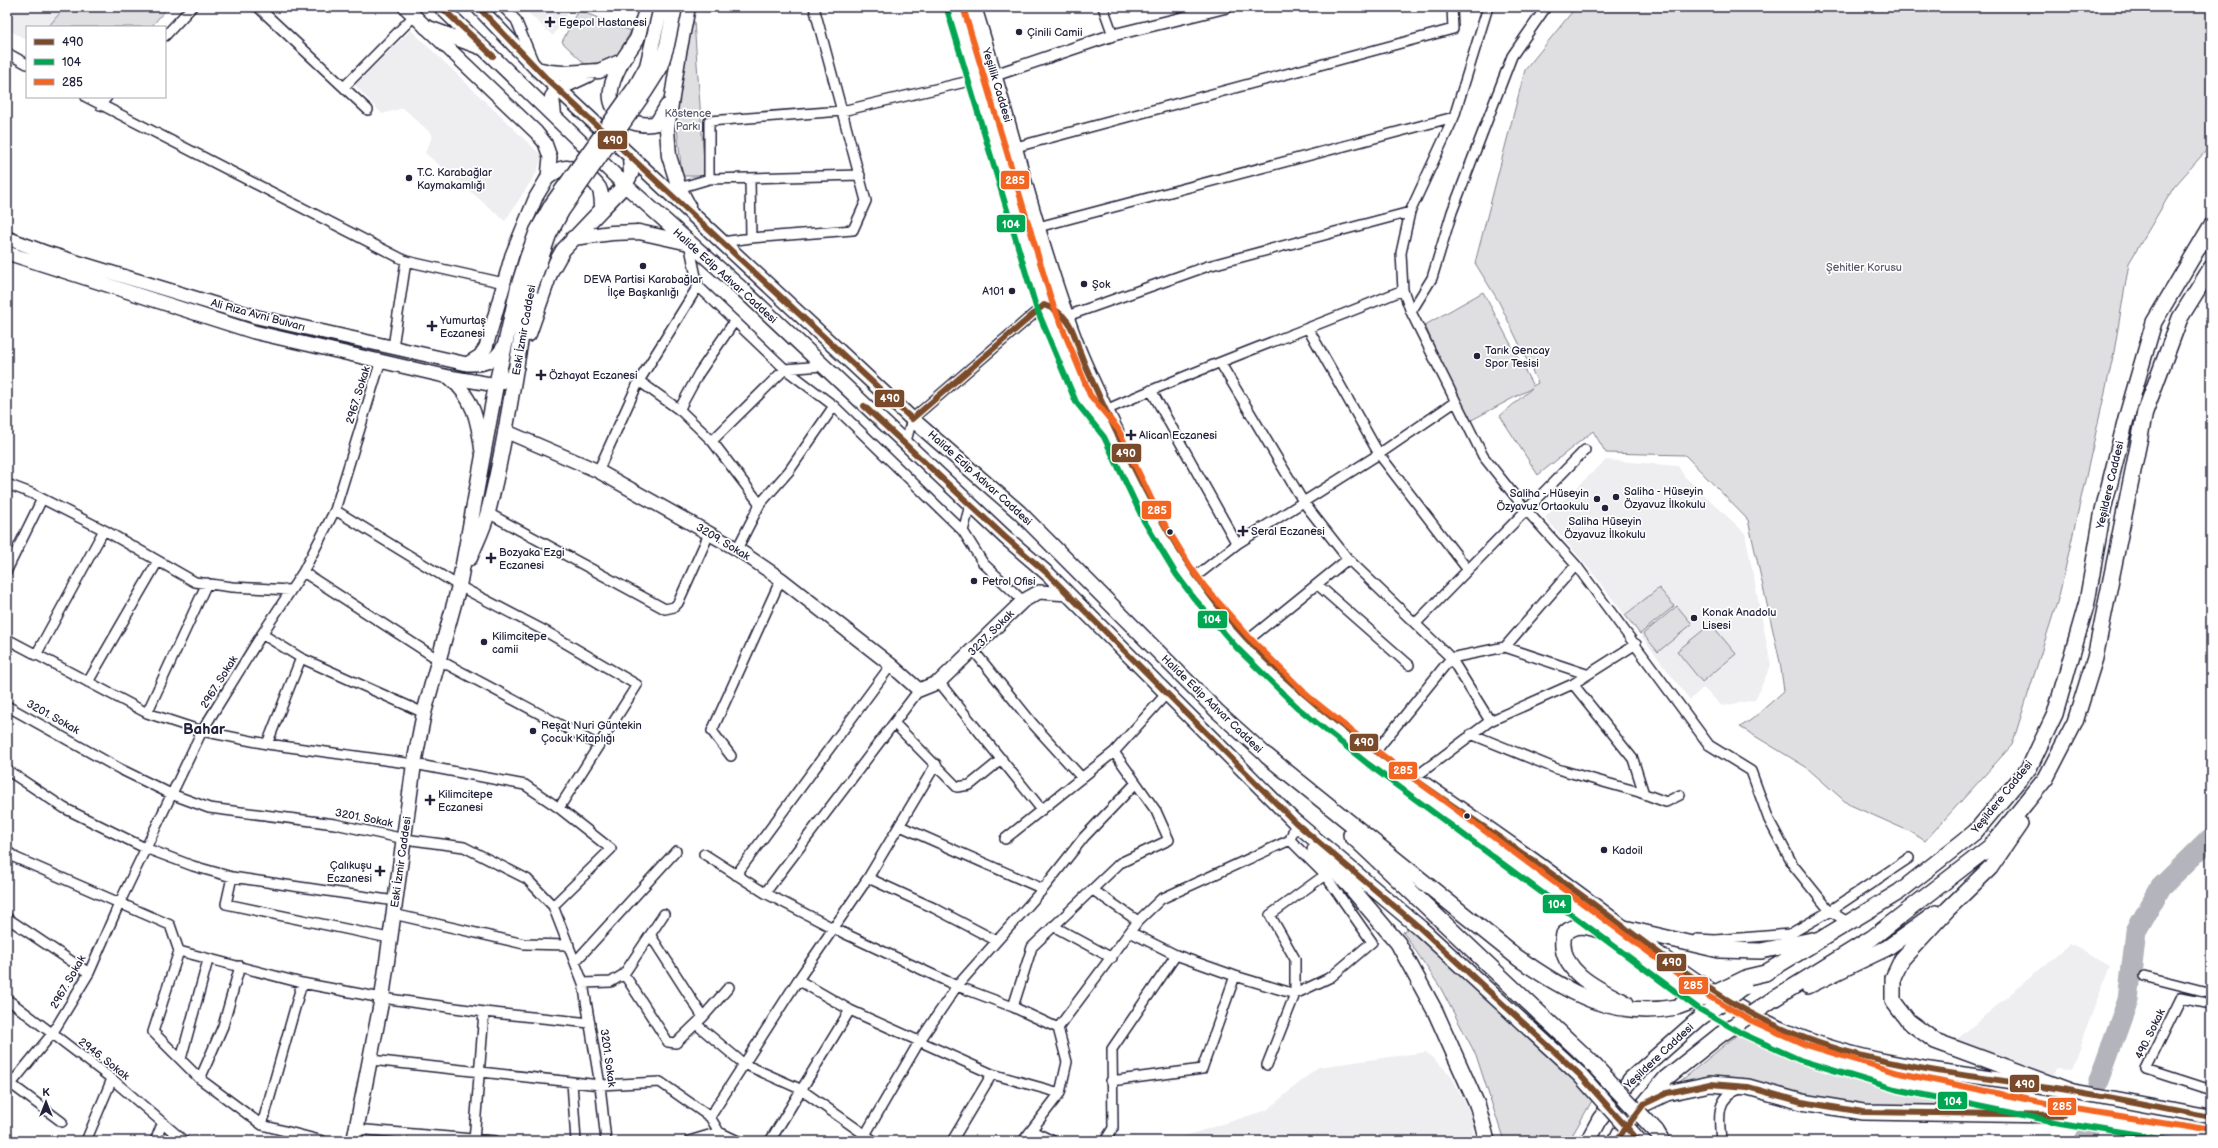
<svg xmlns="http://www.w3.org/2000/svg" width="2218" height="1148" viewBox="0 0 2218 1148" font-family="'Balsamiq Sans',sans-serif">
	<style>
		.built { fill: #eeeef1 }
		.green { fill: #dfdfe2; stroke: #80808e }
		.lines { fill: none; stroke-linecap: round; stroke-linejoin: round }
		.river { stroke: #b4b4bc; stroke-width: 21 }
		.minor-casing { stroke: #22223b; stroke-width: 12 }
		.tertiary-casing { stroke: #22223b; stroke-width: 14 }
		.secondary-casing { stroke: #22223b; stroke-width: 16 }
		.primary-casing { stroke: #22223b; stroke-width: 17 }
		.trunk-casing { stroke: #22223b; stroke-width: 18 }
		.minor { stroke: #fff; stroke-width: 9 }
		.tertiary { stroke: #fff; stroke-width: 11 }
		.secondary { stroke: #fff; stroke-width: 13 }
		.primary { stroke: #fff; stroke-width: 14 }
		.trunk { stroke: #fff; stroke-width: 15 }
		.primary-bridge-casing { stroke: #22223b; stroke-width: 17; stroke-linecap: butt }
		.trunk-bridge-casing { stroke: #22223b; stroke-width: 18; stroke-linecap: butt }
		.primary-bridge { stroke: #fff; stroke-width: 14 }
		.trunk-bridge { stroke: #fff; stroke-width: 15 }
		.bus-1-casing { stroke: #fff; stroke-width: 9 }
		.bus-2-casing { stroke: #fff; stroke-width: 9 }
		.bus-3-casing { stroke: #fff; stroke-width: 9 }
		.bus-1 { stroke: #7a4b2a; stroke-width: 6 }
		.bus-2 { stroke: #00a651; stroke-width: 6 }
		.bus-3 { stroke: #f26522; stroke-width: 6 }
		.poi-dot { fill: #22223b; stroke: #fff; stroke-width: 1.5 }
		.labels { text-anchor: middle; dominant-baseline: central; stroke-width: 3.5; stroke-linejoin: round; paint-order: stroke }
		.poi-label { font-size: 11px; fill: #22223b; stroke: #fff; text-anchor: start }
		.street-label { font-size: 11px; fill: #22223b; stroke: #fff }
		.park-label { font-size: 11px; fill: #5b5b6d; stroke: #fff }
		.district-label { font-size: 15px; font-weight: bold; fill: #22223b; stroke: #fff }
		.line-badge { stroke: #fff; stroke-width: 1.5 }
		.badge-label { font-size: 11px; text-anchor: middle; font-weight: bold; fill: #fff }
	</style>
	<rect width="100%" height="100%" fill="#fff"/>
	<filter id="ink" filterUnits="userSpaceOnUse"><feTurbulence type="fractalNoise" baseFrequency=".025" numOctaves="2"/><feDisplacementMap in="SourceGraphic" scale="8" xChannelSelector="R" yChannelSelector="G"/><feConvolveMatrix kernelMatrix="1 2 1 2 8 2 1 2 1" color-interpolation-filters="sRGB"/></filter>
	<g filter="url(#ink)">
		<!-- built -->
		<path class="built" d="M7,7H65L48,27H27V40L7,29Z
			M522,7H572L553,36Z
			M411,30L542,156L537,172L505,221L425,153L433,135L403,108L382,114L355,85Z
			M1606,460L1678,466L1684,476L1745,533L1771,665L1755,700L1722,706L1703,688L1690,700L1591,571L1545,517Z
			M2070,944L2110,966L2071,1069L2057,1068L2052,1079L1956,1040Z
			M1426,1052L1451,1075L1470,1113L1475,1141H1169L1267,1110L1318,1067Z"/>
		<!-- green -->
		<path class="green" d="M65,7H168L151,27H48Z
			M702,7H778L702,11Z
			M1576,7H2211V145L2174,187L2129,263L2114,352L2059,596L2012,745L1925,841L1911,832L1848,804L1806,767L1740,727L1751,720L1784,691L1780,662L1748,520L1685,455L1606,453L1593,431L1538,475L1500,416L1532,388L1466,423L1425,325L1483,292L1533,386L1538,383L1499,302L1475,263L1525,70Z
			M578,10L631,31L614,61L585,64L562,42Z
			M689,19L694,21L705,176H682L676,118Z
			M1659,588L1674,606L1640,634L1625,615Z
			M1677,606L1692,624L1658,652L1643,634Z
			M1711,624L1736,654L1702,682L1677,651Z
			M1412,926L1593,1099L1569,1141H1504L1476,1055L1440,987L1403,932Z
			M1738,1034L1811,1062L2018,1113L1848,1105L1677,1084Z"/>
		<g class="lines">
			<!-- river -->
			<path class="river" d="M2099,1080L2128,1000L2136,931L2161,887L2211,838
				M2084,1141L2090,1130"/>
			<defs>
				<path id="minor" d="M258,7L368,110
					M503,7L516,20L533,61
					M1103,7L1113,35
					M1488,7L1454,117L1410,212L1401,253L1403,290L1411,312L1483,456L1526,510L1576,565L1709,745L1751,771L1769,820L1793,865L1830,911L1849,923
					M165,36L192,7
					M7,53L27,64
					M344,87L414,16
					M86,97L406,261L504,283
					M100,105L107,97
					M1016,147L1453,29L1452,7
					M750,178L751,238
					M709,179V121L842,111L978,79
					M679,188L709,179L860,175
					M1038,227L1454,117
					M722,242L751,238L853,230L866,201L814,7
					M689,243L698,286L785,369L834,406L963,531L970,505
					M1411,312L1432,278L1452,212L1512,56L1546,7
					M1067,316L1208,266L1410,212
					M1309,330L1379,454L1468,570
					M393,347L406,261
					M1221,364L1304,503L1348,559L1451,658L1490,721
					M639,381L681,411L712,441L760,504
					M1151,390L1237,544
					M679,410L699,373L734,322
					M1106,410C1203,366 1305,331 1403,290
					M712,441L785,369L822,366
					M905,445L912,419L1044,305
					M598,471L639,381L698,286
					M7,484L31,493L104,530L195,582L232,587L290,590
					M335,510L459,586L545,631L637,685L559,808
					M488,513L665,609L674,607L678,603L709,534
					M963,531L983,563L1023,601
					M737,549L760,504L789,471L834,406
					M7,570L42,499
					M303,572L439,660L598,745
					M1195,577L1237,544L1379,454L1455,402
					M1318,585L1409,665
					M1416,623L1585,450
					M262,634L301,658L424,713
					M7,639L147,713L202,731L267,744L414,764L525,785L559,808L611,849L553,906
					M1248,640L1348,559
					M1505,647L1586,674
					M974,651L1033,724L1082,778
					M36,655L104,530
					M88,682L158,561
					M939,682L1042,810
					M1573,684L1633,759L1644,794
					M7,706L120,769L171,794L209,808L335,824L405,839L464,847L527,879L553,906L583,983L600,1085L606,1141
					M147,713L207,583
					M895,724L957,787L970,785L1002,759
					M1471,734L1557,769L1639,792L1666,802L1680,795
					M267,744L301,658
					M1376,751L1451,658L1505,647L1576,565
					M731,756L712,731L781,579
					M7,770L64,808L145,848L193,866L232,877L395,901
					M1412,776L1422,772L1490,721L1573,684L1636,644
					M900,826L1043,889
					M1005,839L1114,752
					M7,851L16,858L170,925L179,951L302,983L382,998L484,1012L590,1023
					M704,854L765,893L835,929L957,986L1013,1007L1058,1028
					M736,875L891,665
					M232,877L226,904L389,938
					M868,878L934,908L997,941
					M1093,890L1138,921
					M765,893L919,690
					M393,914L524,944L569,945
					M7,918L89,973
					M1053,926L1112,958
					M1130,932L1176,955L1235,976L1295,994L1331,977L1372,942L1325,875L1290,840
					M651,936L703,1017
					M1697,939L1715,940L1790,934L1830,911L1909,858
					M179,951L153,1032L200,1079L262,1125L323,1141
					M575,962L676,851
					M624,974L668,1042L676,1043L703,1017L729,987
					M2144,976L2211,993
					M798,980L850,1010L992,1074L1060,1093
					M583,983L611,982L624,974L664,914
					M7,999L112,1079L184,1141
					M2211,1004L2181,998L2146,1069L2211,1090
					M1013,1007L1032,947L1120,863L1169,840L1156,811L1114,752L1168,692
					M696,1024L744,1064L800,1089L874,1141
					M181,1059L208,960
					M371,1060L600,1085L660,1082L710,1117L719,1132L738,1141
					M1267,1065L1295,994V959L1270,915L1325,875
					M200,1079L223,1026L240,966
					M7,1081L62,1122
					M1111,1081L1202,1069L1235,976
					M572,1082L576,1141
					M7,1089L52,1034L89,973L119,904L202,731L262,634L303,572L335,510L381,360
					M710,1117L798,980L868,878L936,764
					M262,1125L302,983
					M355,1129L496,1141
					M1032,1131L1053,1141
					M865,1135L919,1042L957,986L1043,889L1084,837L1136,783
					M86,1141L112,1079
					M155,1141L163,1122
					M474,1141L484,1012
					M689,1141L719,1132
					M770,1141L850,1010
					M952,1141L992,1074
					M1023,1141L1060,1093L1067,1062L1058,1028L1138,921L1161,899L1290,840L1296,823
					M1105,1141L1113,1128L1112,1049L1176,955
					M1721,1141C1719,1119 1715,1097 1740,1089"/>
				<path id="tertiary" d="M978,79L995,75L1113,35L1227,7"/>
				<path id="secondary" d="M405,7L536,132L545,143L550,157L548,177L536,197L512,255L486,347L480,356L467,364
					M7,238L47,253L257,317L467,364C486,365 496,361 505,344
					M7,253L254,332L449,377C474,398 478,421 482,452
					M449,377L496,385L511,377L517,367
					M505,431L598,471L737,549L781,579L891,665L919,690L939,682L1023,601L1039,592L1068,594"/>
				<path id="primary" d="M441,7L625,185L743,290L1005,537L1048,574L1296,823
					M478,7L536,68L722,242L912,419L1019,512L1217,711L1267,756
					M955,7L1044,305L1083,399L1111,433L1151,517L1183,570L1199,592L1243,642L1303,702L1373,758L1704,1003L1746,1027L1803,1053L1897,1081L2063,1115L2211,1139
					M974,7C1010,121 1036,239 1079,351C1090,378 1103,404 1116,431
					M426,27L480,47
					M622,61C618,70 612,79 611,90C607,116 636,129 657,123L667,106
					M537,69L550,72L563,73L599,71L622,61L637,39L647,7
					M554,115L552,97L558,89L588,75
					M688,205L679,188L669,156L667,129L679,53L688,7
					M602,209L625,185L631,174L630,156
					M573,238L612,233L639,232L689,243
					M529,334L551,271L563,250L602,209C602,202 602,194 599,188C593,179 578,168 567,168C560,167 554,173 548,177
					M470,558C476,543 484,528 488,512C507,439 515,364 530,290
					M1424,784C1473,818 1523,852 1571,888C1641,939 1709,999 1790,1033C1862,1063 1940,1071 2017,1082C2082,1092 2146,1105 2211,1117
					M354,1141L382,998L414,764L424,713L459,586L496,385L518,287"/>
				<path id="trunk" d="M1267,756L1518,958C1569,993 1612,1019 1677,1007
					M1296,823L1419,927L1580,1075
					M2020,824L1990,868L1948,909L1902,959L1893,978V1001L1908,1021L1935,1041L2070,1091
					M1351,835L1588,1059
					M1315,850L1348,884L1398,943L1435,1011L1478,1107L1487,1141
					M1624,928L1719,950L1761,951L1812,940
					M1610,934C1593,928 1578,920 1564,934C1555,970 1599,990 1626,1003
					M1765,973L1899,892L1975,832L2029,768L2055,714L2087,602L2103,510L2126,419L2154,322L2211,226
					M1808,986L1887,948L1936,913
					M1775,998L1872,938L1991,846L2046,778L2075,722L2095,658L2145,412L2180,318L2211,268
					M1644,1104L1667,1093L1710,1084L1748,1087L1802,1102L1863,1112L2063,1115
					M1656,1131L1662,1141
					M1588,1141L1600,1119L1631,1079L1701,1017
					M1616,1141L1620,1133L1666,1078L1720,1035"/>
			</defs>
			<!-- minor casing -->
			<use href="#minor" class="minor-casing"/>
			<!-- tertiary casing -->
			<use href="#tertiary" class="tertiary-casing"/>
			<!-- secondary casing -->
			<use href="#secondary" class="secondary-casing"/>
			<!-- primary casing -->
			<use href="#primary" class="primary-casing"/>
			<!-- trunk casing -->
			<use href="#trunk" class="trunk-casing"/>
			<!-- minor -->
			<use href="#minor" class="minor"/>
			<!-- tertiary -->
			<use href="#tertiary" class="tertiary"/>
			<!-- secondary -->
			<use href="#secondary" class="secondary"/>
			<!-- primary -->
			<use href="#primary" class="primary"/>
			<!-- trunk -->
			<use href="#trunk" class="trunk"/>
			<defs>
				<path id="primary-bridge" d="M518,287L527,258L537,231L552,204L636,86L647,66L661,7
					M530,290L549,235L562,211L645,92L659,70L667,45L675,7"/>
				<path id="trunk-bridge" d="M1677,1007L1715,993L1748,977L1765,973
					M1701,1017L1744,987
					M1720,1035L1775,998
					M1588,1059L1656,1131
					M1580,1075L1639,1141"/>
			</defs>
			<!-- primary-bridge casing -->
			<use href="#primary-bridge" class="primary-bridge-casing"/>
			<!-- trunk-bridge casing -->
			<use href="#trunk-bridge" class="trunk-bridge-casing"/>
			<!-- primary-bridge -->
			<use href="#primary-bridge" class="primary-bridge"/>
			<!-- trunk-bridge -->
			<use href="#trunk-bridge" class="trunk-bridge"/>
			<defs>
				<path id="bus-1" d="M441,7L493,56
					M478,7L548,80L912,419L1044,305C1054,309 1062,313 1068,322C1075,332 1077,345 1082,357C1087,371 1094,384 1100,398C1134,470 1169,544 1219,607C1311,721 1442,795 1559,879C1643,938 1720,1010 1819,1043C1893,1068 1971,1076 2048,1087C2103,1095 2157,1107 2211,1117
					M864,406L1005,537L1048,574L1296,823L1419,927L1580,1075L1639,1141
					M1616,1141L1644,1104L1667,1093L1710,1084L1748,1087L1802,1102L1863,1112L2066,1115"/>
				<path id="bus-2" d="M947,9L1036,307L1076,402L1104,437L1144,521L1176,574L1193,597L1237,648L1298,708L1368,764L1699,1009L1743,1034L1800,1060L1895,1089L2061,1123L2173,1141"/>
				<path id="bus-3" d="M963,7L1052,302L1090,395L1118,429L1158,513L1190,566L1205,587L1249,637L1308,696L1378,752L1708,996L1750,1020L1806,1045L1899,1073L2064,1107L2211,1131"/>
			</defs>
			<!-- bus-1 casing -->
			<use href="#bus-1" class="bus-1-casing"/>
			<!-- bus-2 casing -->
			<use href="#bus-2" class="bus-2-casing"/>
			<!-- bus-3 casing -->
			<use href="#bus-3" class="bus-3-casing"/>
			<!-- bus-1 -->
			<use href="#bus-1" class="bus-1"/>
			<!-- bus-2 -->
			<use href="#bus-2" class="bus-2"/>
			<!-- bus-3 -->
			<use href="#bus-3" class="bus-3"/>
		</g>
	</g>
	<!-- markers -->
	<g class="poi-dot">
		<path d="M548 16h4v4h4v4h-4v4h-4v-4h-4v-4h4z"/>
		<circle cx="1019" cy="32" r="4"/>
		<circle cx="409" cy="178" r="4"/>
		<circle cx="643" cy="266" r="4"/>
		<circle cx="1084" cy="284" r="4"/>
		<circle cx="1012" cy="291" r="4"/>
		<path d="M430 320h4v4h4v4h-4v4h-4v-4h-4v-4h4z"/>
		<circle cx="1477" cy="356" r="4"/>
		<path d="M539 369h4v4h4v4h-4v4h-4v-4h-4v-4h4z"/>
		<path d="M1129 429h4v4h4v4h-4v4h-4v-4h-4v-4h4z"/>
		<circle cx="1616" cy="497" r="4"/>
		<circle cx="1597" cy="499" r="4"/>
		<circle cx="1605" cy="508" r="4"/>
		<path d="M1241 525h4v4h4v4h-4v4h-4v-4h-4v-4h4z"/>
		<circle cx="1170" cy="532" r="3.5"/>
		<path d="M489 552h4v4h4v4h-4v4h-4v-4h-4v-4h4z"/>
		<circle cx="974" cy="581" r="4"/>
		<circle cx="1694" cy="618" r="4"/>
		<circle cx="484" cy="642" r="4"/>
		<circle cx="533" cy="731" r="4"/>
		<path d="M428 794h4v4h4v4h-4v4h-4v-4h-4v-4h4z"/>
		<circle cx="1467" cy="816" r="3.5"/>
		<circle cx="1604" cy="850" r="4"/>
		<path d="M378 865h4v4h4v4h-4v4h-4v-4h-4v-4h4z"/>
	</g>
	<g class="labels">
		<!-- poi labels -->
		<g class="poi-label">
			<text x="559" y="22">Egepol Hastanesi</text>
			<text x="1027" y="32">Çinili Camii</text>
			<text x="417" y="172">T.C. Karabağlar<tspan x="417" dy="13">Kaymakamlığı</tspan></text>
			<text x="643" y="279" text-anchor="middle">DEVA Partisi Karabağlar<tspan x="643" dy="13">İlçe Başkanlığı</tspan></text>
			<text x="1092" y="284">Şok</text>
			<text x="1004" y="291" text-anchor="end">A101</text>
			<text x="440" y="320">Yumurtaş<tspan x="440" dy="13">Eczanesi</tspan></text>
			<text x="1485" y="350">Tarık Gencay<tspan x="1485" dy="13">Spor Tesisi</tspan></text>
			<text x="549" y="375">Özhayat Eczanesi</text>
			<text x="1139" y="435">Alican Eczanesi</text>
			<text x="1624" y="491">Saliha - Hüseyin<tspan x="1624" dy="13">Özyavuz İlkokulu</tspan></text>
			<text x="1589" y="493" text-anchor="end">Saliha - Hüseyin<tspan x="1589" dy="13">Özyavuz Ortaokulu</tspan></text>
			<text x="1605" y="521" text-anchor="middle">Saliha Hüseyin<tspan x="1605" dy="13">Özyavuz İlkokulu</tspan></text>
			<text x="1251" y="531">Seral Eczanesi</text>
			<text x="499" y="552">Bozyaka Ezgi<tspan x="499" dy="13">Eczanesi</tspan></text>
			<text x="982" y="581">Petrol Ofisi</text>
			<text x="1702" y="612">Konak Anadolu<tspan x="1702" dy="13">Lisesi</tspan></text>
			<text x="492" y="636">Kilimcitepe<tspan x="492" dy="13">camii</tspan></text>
			<text x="541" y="725">Reşat Nuri Güntekin<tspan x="541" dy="13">Çocuk Kitaplığı</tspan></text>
			<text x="438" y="794">Kilimcitepe<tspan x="438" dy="13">Eczanesi</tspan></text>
			<text x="1612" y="850">Kadoil</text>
			<text x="372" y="865" text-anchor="end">Çalıkuşu<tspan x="372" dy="13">Eczanesi</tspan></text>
		</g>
		<!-- street labels -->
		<g class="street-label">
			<text transform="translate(997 85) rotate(73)">Yeşillik Caddesi</text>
			<text transform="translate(725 276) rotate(42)">Halide Edip Adıvar Caddesi</text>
			<text transform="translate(258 315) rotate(15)">Ali Rıza Avni Bulvarı</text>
			<text transform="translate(524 330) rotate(-80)">Eski İzmir Caddesi</text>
			<text transform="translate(358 395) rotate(-73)">2967. Sokak</text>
			<text transform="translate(980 478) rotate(42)">Halide Edip Adıvar Caddesi</text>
			<text transform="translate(2110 485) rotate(-77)">Yeşildere Caddesi</text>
			<text transform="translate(723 542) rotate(31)">3209. Sokak</text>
			<text transform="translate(991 633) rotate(-45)">3237. Sokak</text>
			<text transform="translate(219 682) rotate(-58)">2967. Sokak</text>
			<text transform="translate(1212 704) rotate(44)">Halide Edip Adıvar Caddesi</text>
			<text transform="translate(53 717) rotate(29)">3201. Sokak</text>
			<text transform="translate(2002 797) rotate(-51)">Yeşildere Caddesi</text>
			<text transform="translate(364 818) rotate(11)">3201. Sokak</text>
			<text transform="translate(401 862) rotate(-82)">Eski İzmir Caddesi</text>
			<text transform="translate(68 982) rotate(-60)">2967. Sokak</text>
			<text transform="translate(2150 1034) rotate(-64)">490. Sokak</text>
			<text transform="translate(1659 1056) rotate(-43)">Yeşildere Caddesi</text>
			<text transform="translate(608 1058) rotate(82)">3201. Sokak</text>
			<text transform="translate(104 1059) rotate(38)">2946. Sokak</text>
		</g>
		<!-- park labels -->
		<g class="park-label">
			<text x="688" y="113">Köstence<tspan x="688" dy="13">Parkı</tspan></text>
			<text x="1864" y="267">Şehitler Korusu</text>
		</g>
		<!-- district labels -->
		<g class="district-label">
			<text x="204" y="729">Bahar</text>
		</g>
	</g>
	<g class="line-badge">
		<rect x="597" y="130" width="31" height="20" rx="4" fill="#7a4b2a"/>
		<rect x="1000" y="170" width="30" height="20" rx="4" fill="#f26522"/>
		<rect x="996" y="214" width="30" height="19" rx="4" fill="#00a651"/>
		<rect x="874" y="389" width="31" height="19" rx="4" fill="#7a4b2a"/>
		<rect x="1111" y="443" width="31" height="20" rx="4" fill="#7a4b2a"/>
		<rect x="1141" y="500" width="31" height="20" rx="4" fill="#f26522"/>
		<rect x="1197" y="610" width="31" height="19" rx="4" fill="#00a651"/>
		<rect x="1349" y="733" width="30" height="19" rx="4" fill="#7a4b2a"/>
		<rect x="1388" y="761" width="30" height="19" rx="4" fill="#f26522"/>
		<rect x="1542" y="894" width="30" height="20" rx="4" fill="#00a651"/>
		<rect x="1656" y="953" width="31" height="19" rx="4" fill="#7a4b2a"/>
		<rect x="1678" y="976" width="31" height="19" rx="4" fill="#f26522"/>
		<rect x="2009" y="1074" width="31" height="19" rx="4" fill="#7a4b2a"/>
		<rect x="1937" y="1091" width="31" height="19" rx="4" fill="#00a651"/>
		<rect x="2047" y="1097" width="30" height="19" rx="4" fill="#f26522"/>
	</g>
	<g class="badge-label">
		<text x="613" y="144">490</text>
		<text x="1015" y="184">285</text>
		<text x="1011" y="228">104</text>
		<text x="890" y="402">490</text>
		<text x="1126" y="457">490</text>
		<text x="1157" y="514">285</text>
		<text x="1212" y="623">104</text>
		<text x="1364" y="746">490</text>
		<text x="1403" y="774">285</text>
		<text x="1557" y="908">104</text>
		<text x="1672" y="966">490</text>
		<text x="1693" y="989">285</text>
		<text x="2025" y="1088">490</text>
		<text x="1953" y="1105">104</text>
		<text x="2062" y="1110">285</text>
	</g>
	<!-- margin -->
	<rect width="2218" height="1148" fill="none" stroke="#fff" stroke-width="24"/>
	<rect x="12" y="12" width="2194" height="1124" fill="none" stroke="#22223b" stroke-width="1.5" filter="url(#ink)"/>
	<!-- legend -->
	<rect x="26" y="26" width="140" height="72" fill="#ffffff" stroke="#a7a7b1"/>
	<rect x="34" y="39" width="20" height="6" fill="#7a4b2a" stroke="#a7a7b1"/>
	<text x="62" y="46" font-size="12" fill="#22223b">490</text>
	<rect x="34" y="59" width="20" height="6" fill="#00a651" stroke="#a7a7b1"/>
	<text x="62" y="66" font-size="12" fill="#22223b">104</text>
	<rect x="34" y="79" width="20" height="6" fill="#f26522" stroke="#a7a7b1"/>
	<text x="62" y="86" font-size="12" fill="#22223b">285</text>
	<!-- north arrow -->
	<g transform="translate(46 1102)" stroke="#ffffff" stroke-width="3" paint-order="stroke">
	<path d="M0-3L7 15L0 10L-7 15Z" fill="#22223b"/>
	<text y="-6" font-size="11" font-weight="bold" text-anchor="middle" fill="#22223b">K</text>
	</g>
</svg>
